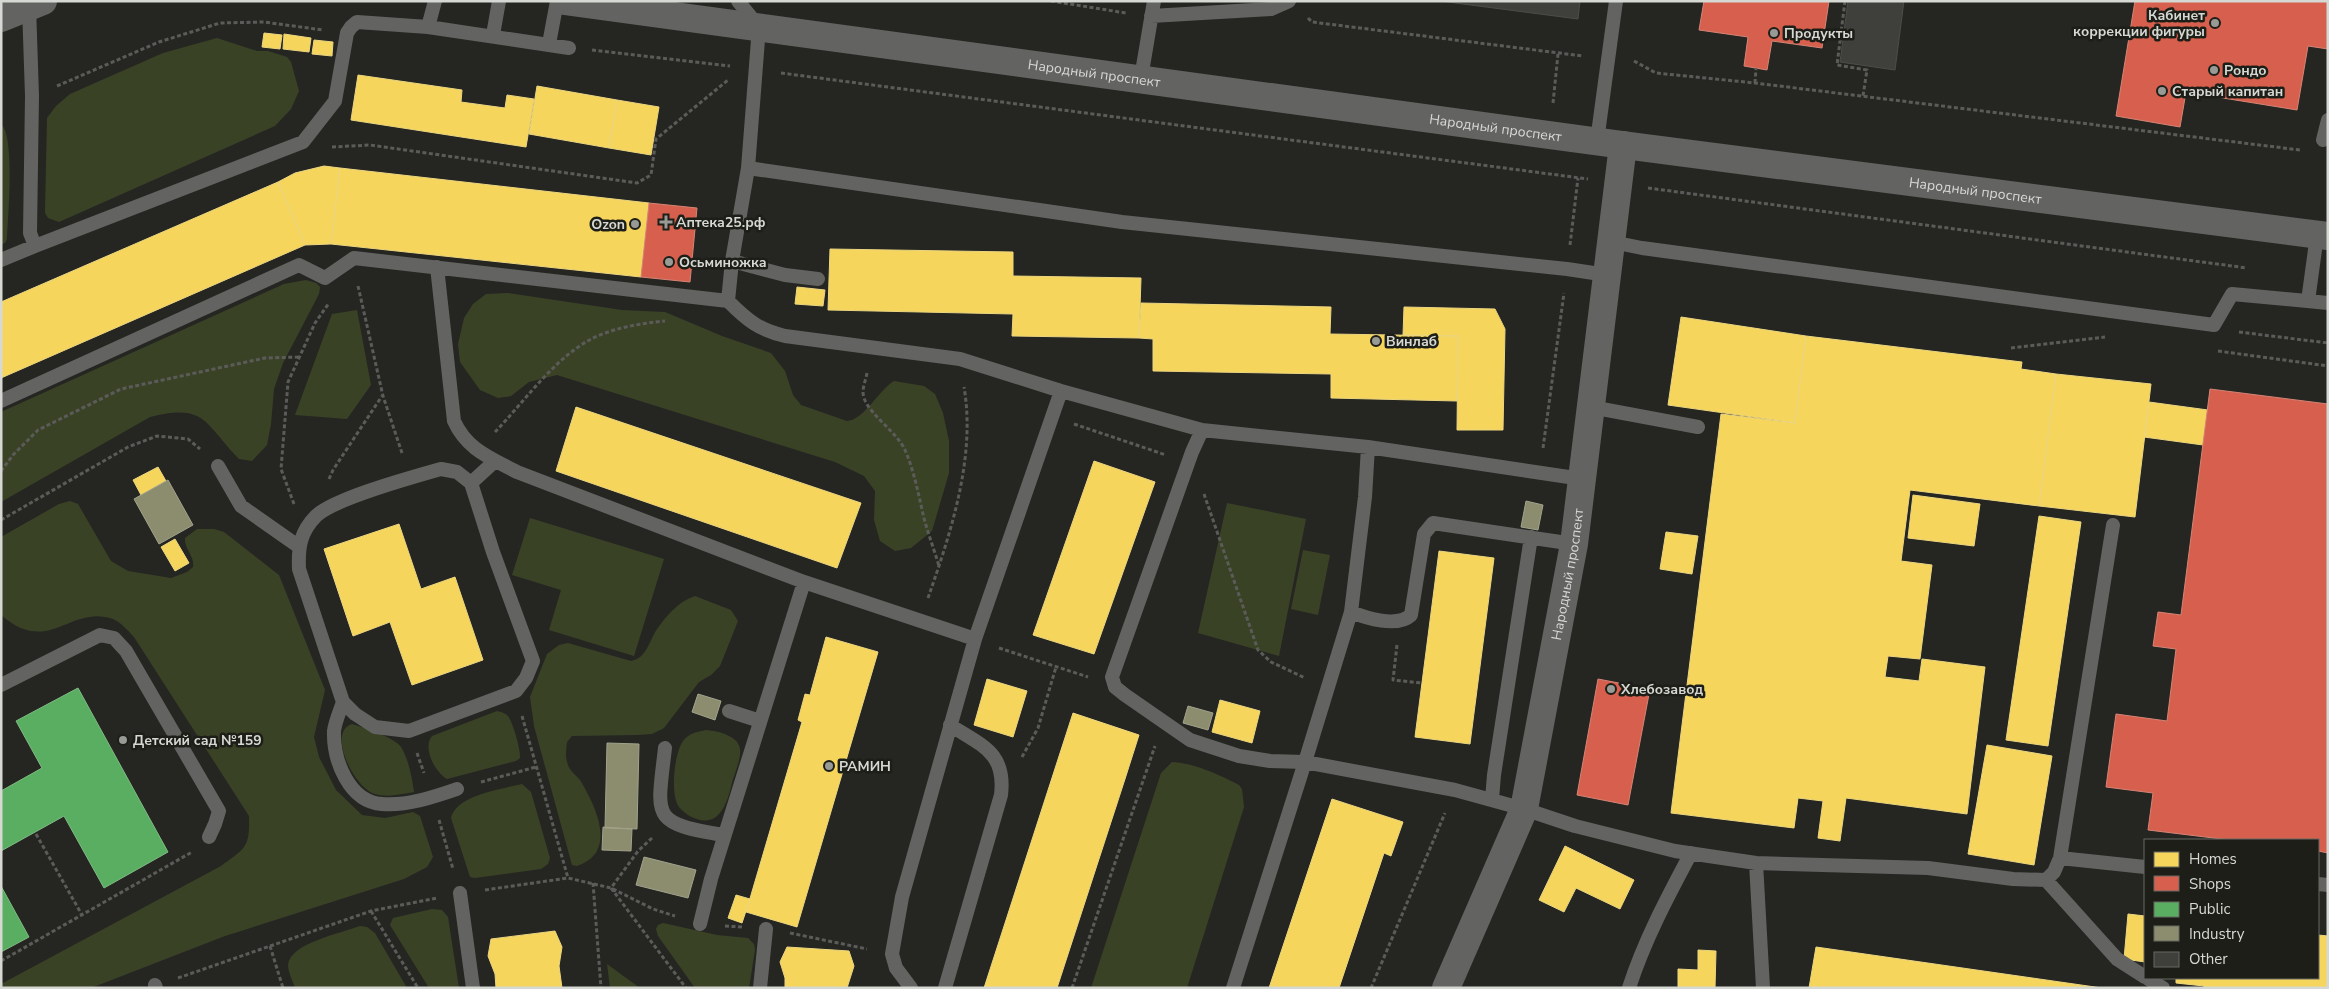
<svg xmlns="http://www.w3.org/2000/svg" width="2329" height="989" viewBox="0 0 2329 989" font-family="'Nunito Sans',sans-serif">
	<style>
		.green { fill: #3a4226 }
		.homes { fill: #f6d55c; stroke: #ecd680 }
		.shops { fill: #d6604d; stroke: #d68475 }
		.public { fill: #5aae61; stroke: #7fbb83 }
		.industry { fill: #8c8c6e; stroke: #a2a38c }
		.building { fill: #3f3f3c; stroke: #4c4d49 }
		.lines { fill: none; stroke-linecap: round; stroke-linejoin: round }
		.path { stroke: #5b5c59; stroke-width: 3; stroke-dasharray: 4 2.5; stroke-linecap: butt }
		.lane { stroke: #636362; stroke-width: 14 }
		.street { stroke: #636362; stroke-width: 28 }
		.primary { stroke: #636462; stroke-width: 28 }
		.poi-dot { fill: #989a95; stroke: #1c1e17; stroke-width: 2 }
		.labels { text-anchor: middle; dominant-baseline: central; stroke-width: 5; stroke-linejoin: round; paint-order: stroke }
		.poi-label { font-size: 14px; font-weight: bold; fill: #d6d8d3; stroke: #1c1e17; text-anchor: start }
		.street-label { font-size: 14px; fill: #d6d8d3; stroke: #1c1e17 }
	</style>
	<rect width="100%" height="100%" fill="#252622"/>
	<!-- green -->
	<path class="green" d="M217,38L257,51H268L287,57L291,62L299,91L291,109L275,126L59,222L48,218L45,213L47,118L56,106L70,94L163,53Z
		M1,124C15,135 8,217 7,237L6,242L1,245Z
		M306,280L316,283L320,287L319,294L283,363L274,389L271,424L267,445L252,461L239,459C204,423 206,403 150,417L1,502V412L284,284Z
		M508,293L622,310L665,312L722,336L771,353L785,371L793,395L801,405L847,421C864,420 878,391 894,381L924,386L935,394L943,413L949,441V473L932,531L911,548L895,551L880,541L874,520L875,491L864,476L835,462L557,375L529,382L511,396L498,398L480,390L460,362L458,344L464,318L473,304L486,294Z
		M357,310L371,385L347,419L295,415L332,314Z
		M70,501L78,504L111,561L128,571L171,578L187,572L193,567C195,556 184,549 185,538L197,529H214L224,532L279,575L325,690L314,737L319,757L336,790L362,815L385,818L413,812L420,816L433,857L427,867L404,879L225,936L91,988H1V984L221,866C245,848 250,849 249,816L134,637C128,631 121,622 113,619C70,604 49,657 1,615V537L59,504Z
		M1227,503L1306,519L1279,656L1198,633Z
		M530,518L664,559L634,656L549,630L561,590L512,575Z
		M1303,550L1330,555L1318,615L1291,609Z
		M695,596L731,610L738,621L720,666L711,675L699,682L664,728L652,734L637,735L572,736L567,742C566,750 565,757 568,765C570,771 576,775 580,780C595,805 619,852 577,866L572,865L534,726L530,697L547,654L559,645L568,643L631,661C647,658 649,641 657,629C668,614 678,602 695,596Z
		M497,711C501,712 505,713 508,716C513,723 521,750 520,758L516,761L447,779C435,772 422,748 432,736Z
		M352,724C363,727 395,738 401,747C409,760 412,778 414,792C401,794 388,798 375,794C355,789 326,732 352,724Z
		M706,730C716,731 727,733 735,740C737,741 740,747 740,749C741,758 736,771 733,779C730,791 727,805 719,814C708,827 688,818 679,807C670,795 674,754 683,741C689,733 697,732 706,730Z
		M1172,762C1194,763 1220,775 1239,785L1242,789L1244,807L1187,988H1091L1161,773Z
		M522,784L531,792L550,858L548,864L541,869L475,878L470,877L451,818C456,795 502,789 522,784Z
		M432,909L442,910L448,917L459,988H429L390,925L393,918Z
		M663,923L717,935L748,938L754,944L755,950L749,988H695L658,936L656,929L658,925Z
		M360,926L367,927L375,933L407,988H295C293,982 288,972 288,965C290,943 342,933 360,926Z
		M607,964L640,988H610Z"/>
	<!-- homes -->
	<path class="homes" d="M264,33L282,35L280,49L262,47Z
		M284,34L311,38L309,52L283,49Z
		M314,40L333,42L332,56L312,54Z
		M358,75L462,90L461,102L505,108L507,95L534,99L526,147L351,120Z
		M537,86L617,100L609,148L529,134Z
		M617,100L659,107L651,155L609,148Z
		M324,166L340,168L331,244L305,245L278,182L295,173Z
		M340,168L649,203L641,277L331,244Z
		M278,182L305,245L1,378V302Z
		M830,249L1013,252V276L1141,278L1139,338L1012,336L1013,314L828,310Z
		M797,287L825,290L823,306L795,304Z
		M1141,303L1331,307L1330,334L1458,336L1457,401L1331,398V374L1153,371V339L1139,338Z
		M1404,307L1495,309L1505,329L1503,430H1457L1458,336L1403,335Z
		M1681,317L1806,336L1795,423L1668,405Z
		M1806,336L2022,362L2021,369L2056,374L2039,506L1910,490L1901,561L1932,565L1920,659L1888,656L1885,677L1919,681L1922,659L1985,667L1967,814L1846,798L1840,841L1818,838L1823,801L1798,798L1794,828L1671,813L1721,414L1795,423Z
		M2056,374L2151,384L2135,517L2039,506Z
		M2149,402L2208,410L2203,445L2144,437Z
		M576,407L861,503L837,568L556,471Z
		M1094,461L1155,482L1094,654L1033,635Z
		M158,467L166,481L141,495L133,480Z
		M1913,495L1980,504L1974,546L1908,538Z
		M2039,516L2081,522L2048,746L2006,740Z
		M399,524L421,589L455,577L483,660L412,685L390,622L353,636L324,549Z
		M1666,532L1698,536L1692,574L1660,569Z
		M175,539L189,563L175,571L161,547Z
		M1439,551L1494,558L1470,744L1415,737Z
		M826,637L878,652L797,927L746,912L802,722L798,720L805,694L810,695Z
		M987,679L1027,691L1013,737L974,725Z
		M1220,700L1260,711L1252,743L1212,732Z
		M1073,713L1139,735L1125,779L1057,988H984Z
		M1987,745L2052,756L2034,865L1968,854Z
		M1332,799L1403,822L1391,856L1384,853L1339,988H1269Z
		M1565,846L1634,880L1620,909L1576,888L1564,912L1539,900Z
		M736,895L750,899L742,923L728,918Z
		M2128,914L2145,916V962L2124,959Z
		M555,931L562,947L559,966L562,988H496L495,974L488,956L491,939Z
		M2318,935L2328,936V988H2204V986L2176,983V978H2318Z
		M787,947L849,951L854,966L847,988H785V978L780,962Z
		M1816,947L2102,988H1809Z
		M1698,950L1716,951L1715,988H1678V969L1698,970Z"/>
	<!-- shops -->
	<path class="shops" d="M1704,1H1829L1822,48L1772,41L1767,70L1744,66L1748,37L1699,30Z
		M2135,1H2328V49L2308,46L2297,110L2186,92L2180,127L2116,116Z
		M649,203L697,208L690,282L641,277Z
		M2210,389L2328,404V853L2318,851V840H2230L2148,830L2153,793L2106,787L2116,714L2167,721L2176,649L2153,646L2158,612L2181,615Z
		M1598,679L1650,689L1628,805L1577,795Z"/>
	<!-- public -->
	<path class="public" d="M78,688L168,852L104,888L64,816L1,851V791L42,768L16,721Z
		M1,886L29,937L1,952Z"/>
	<!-- industry -->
	<path class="industry" d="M168,480L193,525L159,544L134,499Z
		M1526,501L1543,505L1538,530L1521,527Z
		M698,694L721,701L715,720L692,712Z
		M1188,706L1213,713L1208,730L1183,723Z
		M607,743L639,744L637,829L605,828Z
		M603,827L632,829L631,851L602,850Z
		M644,857L696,870L688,898L636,885Z"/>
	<!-- building -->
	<path class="building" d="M1440,1H1580L1578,19Z
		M1848,1H1904L1895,70L1840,62Z"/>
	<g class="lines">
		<!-- path -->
		<path class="path" d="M1051,1L1126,13
			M1845,1L1837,65L1867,70L1863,96
			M1308,18L1312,22L1583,56
			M592,50L730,66
			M1634,61L1656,73L1755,83L2300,150
			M781,73L1588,179
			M1755,83L1756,68
			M57,86L159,42L220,23L264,22L323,30
			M1553,103L1558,54
			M332,147L370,145L637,183L651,175L656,139L728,80
			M1648,188L2247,268
			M1570,245L1578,178
			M358,286L383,396L402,453
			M2239,332L2328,343
			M2011,348L2105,337
			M2218,351L2328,366
			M867,373C866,379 863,386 863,392C863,411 896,430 905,450C914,471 918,492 923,514C927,531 934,549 939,566
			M1074,424L1166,455
			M495,432C527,399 561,348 605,333C625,326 645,323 665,321
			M1543,448L1564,293
			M1,471L13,455L38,430L121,389L265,358L299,357
			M329,479L333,470L382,396
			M1204,494L1258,650L1271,662L1305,678
			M294,504L281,469L288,382L315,323L329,303
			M1,520L128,447L157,436L188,439L200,449
			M928,598C951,532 976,457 964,387
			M1397,645L1393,680L1422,683
			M999,648L1088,677
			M522,716L568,878
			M417,753L424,773
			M1022,757L1038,728L1056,667
			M481,782L536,767
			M439,820L453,869
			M36,834L82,915
			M652,838L638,851L611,888L686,988
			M593,883L601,988
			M485,890L568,878L611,888L653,909L675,916
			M371,911L418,988
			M725,926L742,927
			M790,933L867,949
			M270,946L283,988
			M1,961L192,852
			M178,978L371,911L437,898
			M1072,988L1155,746
			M1371,988L1445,813"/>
		<!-- lane -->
		<path class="lane" d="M738,1L759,27L748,168L732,261L728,301C747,320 759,330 785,336L960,359L1061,391L1202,430L1368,447L1582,479
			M1151,16L1271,9L1289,1
			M428,27L435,1
			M493,35L499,1
			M549,44L557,1
			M1141,78L1154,1
			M2323,140L2328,120
			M1597,141L1616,1
			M748,168L1122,222L1567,269L1607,275
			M1612,242L1642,248L2214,325L2232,294L2328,303
			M35,246L303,142L335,101L347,33L351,27L357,22L428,27L569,48
			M1,260L35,246L30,233L32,96L29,6
			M732,261L785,275L818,279
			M437,267L454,421C467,450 491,458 517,472L804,582L975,639
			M2308,301L2317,235
			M1,401L299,265L325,278L354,258L728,301
			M1591,407L1698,427
			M1202,430L1192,452L1112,677L1115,687L1125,695L1190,740L1239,756L1270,761L1305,762L1233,988
			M1368,447L1365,497L1351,612L1305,762L1455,790L1524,809L1575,826L1675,851L1756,863L1928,868L2013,879L2046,880L2054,872L2060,858L2145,867
			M218,466L241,506L298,546
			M441,469L457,472L471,483L493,552L533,661L526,678L516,691L409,731L375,727L355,714L343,702L299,569C298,548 300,532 316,516C335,498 413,477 441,469Z
			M471,483L495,461
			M1351,612C1366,618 1397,628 1411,615L1424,534L1433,523L1574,544
			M1,685L100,635L114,638L126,651L219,811L215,824L209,837
			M343,702C340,711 335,722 334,731C333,760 349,802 382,804C407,806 434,797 457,789
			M729,711L760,721
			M665,748C657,818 650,823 724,835
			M1492,799L1494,775L1531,537
			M2060,858L2113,525
			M1756,863L1763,988
			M2046,880L2117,959L2145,977
			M2318,884L2328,885
			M460,893L473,988
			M700,924L711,879L804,582
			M2147,978L2163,988
			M155,985L156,988
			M760,988L766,929
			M911,988L896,968L892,954L902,897L975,639L1061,391
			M945,988L1001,795C1006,752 982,746 950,725
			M1629,988C1644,941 1668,896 1691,853"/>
		<!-- street -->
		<path class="street" id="s1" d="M1446,988L1524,809L1574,544L1623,145"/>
		<!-- primary -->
		<g class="primary">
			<path id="s2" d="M564,1L1623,145L2328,236"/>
			<path d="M1,18L43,1"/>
		</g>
	</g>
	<!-- markers -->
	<g class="poi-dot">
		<circle cx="2215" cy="23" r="5"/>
		<circle cx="1774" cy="33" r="5"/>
		<circle cx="2214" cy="70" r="5"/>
		<circle cx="2162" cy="91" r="5"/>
		<path d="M663.5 214.5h5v5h5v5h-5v5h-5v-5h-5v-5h5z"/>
		<circle cx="635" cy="224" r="5"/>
		<circle cx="669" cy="262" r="5"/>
		<circle cx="1376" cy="341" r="5"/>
		<circle cx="1611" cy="689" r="5"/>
		<circle cx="123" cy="740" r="5"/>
		<circle cx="829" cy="766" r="5"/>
	</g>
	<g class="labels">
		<!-- poi labels -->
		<g class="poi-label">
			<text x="2205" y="15" text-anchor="end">Кабинет<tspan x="2205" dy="16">коррекции фигуры</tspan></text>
			<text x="1784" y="33">Продукты</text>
			<text x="2224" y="70">Рондо</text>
			<text x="2172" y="91">Старый капитан</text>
			<text x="676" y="222">Аптека25.рф</text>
			<text x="625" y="224" text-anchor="end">Ozon</text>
			<text x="679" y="262">Осьминожка</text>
			<text x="1386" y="341">Винлаб</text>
			<text x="1621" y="689">Хлебозавод</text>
			<text x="133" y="740">Детский сад №159</text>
			<text x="839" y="766">РАМИН</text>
		</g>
		<!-- street labels -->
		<g class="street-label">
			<text stroke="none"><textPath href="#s2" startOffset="535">Народный проспект</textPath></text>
			<text stroke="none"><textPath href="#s2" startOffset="940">Народный проспект</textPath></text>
			<text stroke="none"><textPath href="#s2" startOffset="1424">Народный проспект</textPath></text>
			<text stroke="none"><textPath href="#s1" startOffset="434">Народный проспект</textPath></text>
		</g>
	</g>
	<!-- border -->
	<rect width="2329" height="989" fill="none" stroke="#d6d8d3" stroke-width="5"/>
	<!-- legend -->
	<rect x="2144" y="839" width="175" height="140" fill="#1c1e17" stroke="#666862"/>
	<rect x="2154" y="852" width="25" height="15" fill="#f6d55c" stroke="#666862"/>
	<text x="2189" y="864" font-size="15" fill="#d6d8d3">Homes</text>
	<rect x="2154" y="876" width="25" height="15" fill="#d6604d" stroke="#666862"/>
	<text x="2189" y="889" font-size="15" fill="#d6d8d3">Shops</text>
	<rect x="2154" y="902" width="25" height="15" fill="#5aae61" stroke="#666862"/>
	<text x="2189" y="914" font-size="15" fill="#d6d8d3">Public</text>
	<rect x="2154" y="926" width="25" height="15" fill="#8c8c6e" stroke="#666862"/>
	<text x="2189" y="939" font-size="15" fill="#d6d8d3">Industry</text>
	<rect x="2154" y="952" width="25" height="15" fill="#3f3f3c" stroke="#666862"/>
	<text x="2189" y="964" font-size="15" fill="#d6d8d3">Other</text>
</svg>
